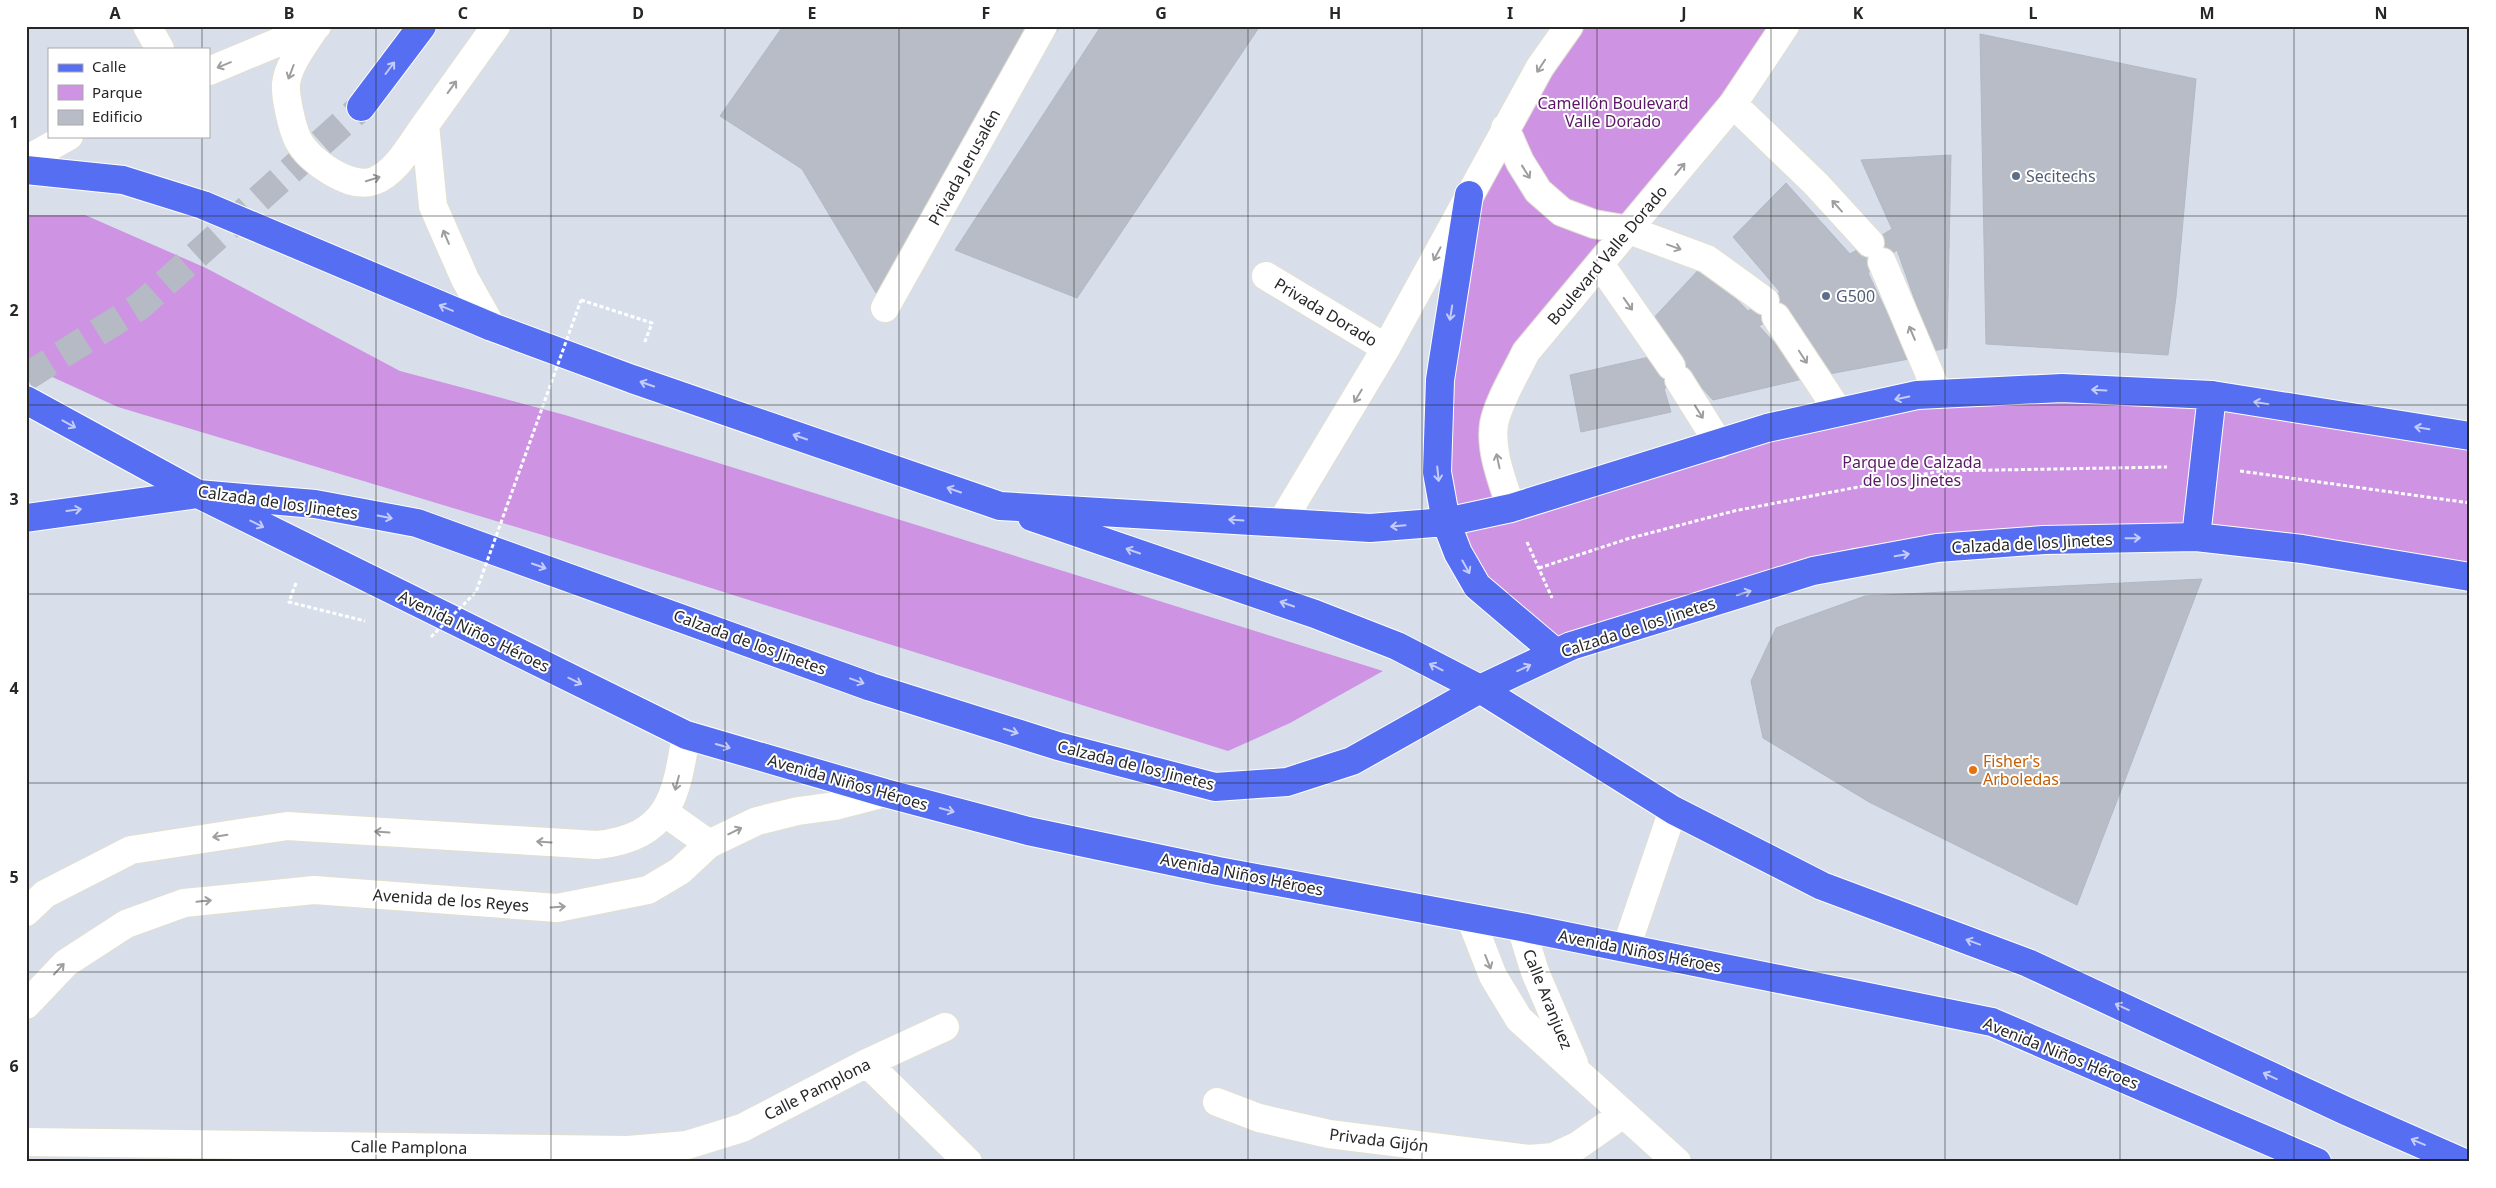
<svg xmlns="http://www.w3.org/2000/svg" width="2496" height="1188" viewBox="0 0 2496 1188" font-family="'Noto Sans',sans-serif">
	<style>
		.green { fill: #ce93e3 }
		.building { fill: #b8bcc6; stroke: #b2b8c5 }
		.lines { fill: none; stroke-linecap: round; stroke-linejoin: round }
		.major-tunnel { stroke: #b5bac4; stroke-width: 28; stroke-dasharray: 28 14; stroke-linecap: butt }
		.minor-casing { stroke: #e1dfce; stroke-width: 30 }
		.major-casing { stroke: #fff; stroke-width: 30 }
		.path { stroke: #fff; stroke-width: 3; stroke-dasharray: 4 2.5; stroke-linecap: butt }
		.minor { stroke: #fff; stroke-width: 28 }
		.major { stroke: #566ef2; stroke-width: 28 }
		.path-bridge { stroke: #fff; stroke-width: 3; stroke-dasharray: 4 2.5; stroke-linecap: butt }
		.oneway { stroke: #9e9e9e }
		.oneway2 { stroke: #c4ccfa }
		.grid { fill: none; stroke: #272727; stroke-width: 1; stroke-opacity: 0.55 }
		.service-dot { fill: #5c6f8a; stroke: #fff; stroke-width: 2 }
		.food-dot { fill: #e8710a; stroke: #fff; stroke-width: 2 }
		.labels { text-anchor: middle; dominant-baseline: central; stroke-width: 4; stroke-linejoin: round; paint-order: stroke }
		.park-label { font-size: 16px; fill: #5a1864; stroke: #fff }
		.street-label { font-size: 16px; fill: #272727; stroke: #fff }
		.service-label { font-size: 16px; fill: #4e5e75; stroke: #fff; text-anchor: start }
		.food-label { font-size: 16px; fill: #c56008; stroke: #fff; text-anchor: start }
		.neatline { fill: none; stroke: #272727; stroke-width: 2 }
		.grid-label { font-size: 16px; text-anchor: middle; font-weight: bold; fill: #272727 }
	</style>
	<rect width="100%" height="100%" fill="#d8dfeb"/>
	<!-- green -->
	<path class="green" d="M1576,26H1779L1626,225L1564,207L1512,129Z
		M1506,135L1537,195L1625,233L1493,420L1510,503L1449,516L1439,467L1470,200Z
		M26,215H85L206,268L400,371L565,415L1383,671L1290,723L1228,751L559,540L118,407L26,365Z
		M1902,400H2214L2470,441V573L2048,530L1853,548L1628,621L1556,647L1486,588L1455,524Z"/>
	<!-- building -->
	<path class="building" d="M783,26H1060L885,308L802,169L720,116Z
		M1101,26H1260L1077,298L955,250Z
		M1980,34L2196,79L2176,297L2168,355L1986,344Z
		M1951,155L1947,348L1933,351L1897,250L1868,273L1909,359L1829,374L1789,310L1759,326L1807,378L1713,400L1689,374L1664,389L1671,412L1581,432L1570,375L1658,355L1649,323L1703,265L1748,311L1780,292L1733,237L1786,183L1850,254L1892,229L1861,160Z
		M2202,579L2077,905L1869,802L1763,738L1751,681L1776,628L1865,596Z"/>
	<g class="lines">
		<!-- major-tunnel -->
		<path class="major-tunnel" d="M26,377L140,306L361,107"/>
		<defs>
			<path id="minor" d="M147,26L160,49
				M314,29C304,45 288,65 286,84C285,96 292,128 298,140C309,161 350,190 374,181C397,172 411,144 425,125
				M209,71L317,26
				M1733,104L1816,184L1870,243
				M1505,128L1520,162L1538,191L1562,212L1594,224L1629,230L1707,259L1765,301
				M26,160L69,136
				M1882,262L1938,394
				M1600,264L1671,366
				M1266,276L1386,348
				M885,308L1043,26
				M1776,317L1839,412
				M492,327L465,279L433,206L425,125L496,26
				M1679,380L1719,444
				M1511,508C1503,482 1490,452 1494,424C1498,402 1516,373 1526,352L1733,104L1785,26
				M1281,523L1386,348L1540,67L1569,26
				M664,812L709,844
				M26,912L45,894L131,850L287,826L597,845C669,837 676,798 686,735
				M1470,917L1493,976L1519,1019L1677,1162
				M1521,927L1535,972L1574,1063
				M1626,948L1673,810
				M26,1005L66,963L126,924L184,903L314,890L557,908L648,890L680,871L709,844L757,821L798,811L835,806L885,793
				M867,1063L968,1162
				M1217,1102L1259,1118L1329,1134L1529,1159L1553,1157L1577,1146L1623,1114
				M26,1142L628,1150L687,1145L742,1128L867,1063L945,1027"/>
			<path id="major" d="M361,107L422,26
				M26,170L123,180L203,205L492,327L632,379L1000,506L1370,528L1446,522L1511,508L1767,428L1917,395L2062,388L2212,395L2470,436
				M1469,195L1440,380L1437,472L1446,522L1458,553L1477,586L1556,653
				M26,400L198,494L686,735L885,793L1028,831L1218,871L1521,927L1992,1022L2317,1162
				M1032,517L1315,614L1397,646L1480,689L1673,810L1822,886L2028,963L2346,1111L2462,1162
				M26,518L198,494L315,504L417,523L871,687L1058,746L1215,787L1287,782L1352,761L1480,689L1571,646L1813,571L1937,548L2044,540L2196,537L2302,549L2470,577
				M2196,537L2212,395"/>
		</defs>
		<!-- minor casing -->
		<use href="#minor" class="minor-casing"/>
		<!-- major casing -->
		<use href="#major" class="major-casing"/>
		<!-- path -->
		<path class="path" d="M581,300L652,323L644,344
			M2240,471L2470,503
			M1527,542L1552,598
			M1539,568L1627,539L1734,511L1941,471L2167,467
			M296,583L289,602L365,621"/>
		<!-- minor -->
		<use href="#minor" class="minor"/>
		<!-- major -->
		<use href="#major" class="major"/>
		<!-- path-bridge -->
		<path class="path-bridge" d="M431,637L476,592L581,300"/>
	</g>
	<!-- one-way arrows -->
	<defs><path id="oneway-shaft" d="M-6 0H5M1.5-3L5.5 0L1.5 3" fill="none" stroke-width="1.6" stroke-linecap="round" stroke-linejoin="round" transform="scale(1.25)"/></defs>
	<g class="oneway">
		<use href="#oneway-shaft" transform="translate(224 65) rotate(158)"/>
		<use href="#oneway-shaft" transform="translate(1541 66) rotate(123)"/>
		<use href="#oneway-shaft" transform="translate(291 72) rotate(111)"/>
		<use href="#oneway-shaft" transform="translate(452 87) rotate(-54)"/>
		<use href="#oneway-shaft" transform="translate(1680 169) rotate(-50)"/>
		<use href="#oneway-shaft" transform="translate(1526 172) rotate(58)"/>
		<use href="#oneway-shaft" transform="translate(373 179) rotate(-17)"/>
		<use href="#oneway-shaft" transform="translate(1837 206) rotate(-132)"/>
		<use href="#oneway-shaft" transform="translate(446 237) rotate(-113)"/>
		<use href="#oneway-shaft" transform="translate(1674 247) rotate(20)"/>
		<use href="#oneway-shaft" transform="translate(1437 254) rotate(118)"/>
		<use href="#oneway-shaft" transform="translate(1628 304) rotate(55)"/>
		<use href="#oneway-shaft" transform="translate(1912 333) rotate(-113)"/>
		<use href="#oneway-shaft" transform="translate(1803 357) rotate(57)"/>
		<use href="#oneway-shaft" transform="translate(1358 396) rotate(121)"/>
		<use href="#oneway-shaft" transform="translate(1699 412) rotate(58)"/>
		<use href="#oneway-shaft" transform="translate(1498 461) rotate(-102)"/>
		<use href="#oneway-shaft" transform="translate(677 783) rotate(105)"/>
		<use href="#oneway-shaft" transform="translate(735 831) rotate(-26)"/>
		<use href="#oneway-shaft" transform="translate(382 832) rotate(-176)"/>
		<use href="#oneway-shaft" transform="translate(220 836) rotate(171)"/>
		<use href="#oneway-shaft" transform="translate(544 842) rotate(-176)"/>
		<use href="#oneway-shaft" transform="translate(204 901) rotate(-6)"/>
		<use href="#oneway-shaft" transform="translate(558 907) rotate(-4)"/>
		<use href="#oneway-shaft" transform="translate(1488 962) rotate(68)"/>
		<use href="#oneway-shaft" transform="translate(59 969) rotate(-47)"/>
	</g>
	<g class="oneway2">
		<use href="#oneway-shaft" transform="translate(390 68) rotate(-53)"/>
		<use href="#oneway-shaft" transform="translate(446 308) rotate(-157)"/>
		<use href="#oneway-shaft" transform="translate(1451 313) rotate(99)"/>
		<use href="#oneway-shaft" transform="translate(647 384) rotate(-161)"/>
		<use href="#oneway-shaft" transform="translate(2099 390) rotate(-177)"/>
		<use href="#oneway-shaft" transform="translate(1902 398) rotate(168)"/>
		<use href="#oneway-shaft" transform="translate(2261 403) rotate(-171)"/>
		<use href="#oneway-shaft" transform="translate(69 424) rotate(29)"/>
		<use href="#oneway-shaft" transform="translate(2422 428) rotate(-171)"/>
		<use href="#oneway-shaft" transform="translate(800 437) rotate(-161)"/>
		<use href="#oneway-shaft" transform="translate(1438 474) rotate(84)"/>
		<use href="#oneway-shaft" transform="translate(954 490) rotate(-161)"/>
		<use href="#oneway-shaft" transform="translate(74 510) rotate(-8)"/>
		<use href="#oneway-shaft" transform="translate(385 517) rotate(11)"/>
		<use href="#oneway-shaft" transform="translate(1236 520) rotate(-176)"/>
		<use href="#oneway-shaft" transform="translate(257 524) rotate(27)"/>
		<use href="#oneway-shaft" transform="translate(1398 526) rotate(175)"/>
		<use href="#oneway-shaft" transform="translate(2133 538) rotate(-1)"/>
		<use href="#oneway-shaft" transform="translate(1133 551) rotate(-161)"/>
		<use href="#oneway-shaft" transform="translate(1902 555) rotate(-10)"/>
		<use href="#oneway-shaft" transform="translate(539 566) rotate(19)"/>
		<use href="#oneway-shaft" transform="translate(1466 567) rotate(61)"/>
		<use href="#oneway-shaft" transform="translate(1744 593) rotate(-17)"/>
		<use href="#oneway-shaft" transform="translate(1287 604) rotate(-161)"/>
		<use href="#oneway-shaft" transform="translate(1436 667) rotate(-153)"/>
		<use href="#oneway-shaft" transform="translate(1524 668) rotate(-25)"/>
		<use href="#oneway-shaft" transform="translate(575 681) rotate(26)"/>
		<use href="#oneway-shaft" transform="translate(857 681) rotate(20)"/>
		<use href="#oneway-shaft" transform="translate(1011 731) rotate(18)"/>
		<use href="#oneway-shaft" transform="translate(723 746) rotate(16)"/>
		<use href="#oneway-shaft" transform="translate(947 810) rotate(15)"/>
		<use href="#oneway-shaft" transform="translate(1973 942) rotate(-160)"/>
		<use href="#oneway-shaft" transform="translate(2122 1007) rotate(-155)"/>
		<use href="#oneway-shaft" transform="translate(2270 1076) rotate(-155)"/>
		<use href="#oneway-shaft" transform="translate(2418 1142) rotate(-157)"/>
	</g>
	<!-- grid -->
	<path class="grid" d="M202,26V49M376,26V1162M551,26V1162M725,26V1162M899,26V1162M1074,26V1162M1248,26V1162M1422,26V1162M1597,26V1162M1771,26V1162M1945,26V1162M2120,26V1162M2294,26V1162M202,136V1162M26,216H2470M26,405H2470M26,594H2470M26,783H2470M26,972H2470"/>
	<!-- markers -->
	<g class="service-dot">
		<circle cx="2016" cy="176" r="5"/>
		<circle cx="1826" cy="296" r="5"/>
	</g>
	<circle class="food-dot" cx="1973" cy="770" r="5"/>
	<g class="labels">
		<!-- park labels -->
		<g class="park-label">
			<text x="1613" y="103">Camellón Boulevard<tspan x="1613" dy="18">Valle Dorado</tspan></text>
			<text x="1912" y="462">Parque de Calzada<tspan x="1912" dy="18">de los Jinetes</tspan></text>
		</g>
		<!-- street labels -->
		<g class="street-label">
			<text transform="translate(964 167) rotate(-61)">Privada Jerusalén</text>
			<text transform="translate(1607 255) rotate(-50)">Boulevard Valle Dorado</text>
			<text transform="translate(1326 312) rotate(31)">Privada Dorado</text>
			<text transform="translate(278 502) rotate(8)">Calzada de los Jinetes</text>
			<text transform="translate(2032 543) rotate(-3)">Calzada de los Jinetes</text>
			<text transform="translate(1638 627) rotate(-18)">Calzada de los Jinetes</text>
			<text transform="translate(474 631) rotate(26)">Avenida Niños Héroes</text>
			<text transform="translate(750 642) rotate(20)">Calzada de los Jinetes</text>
			<text transform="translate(1136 765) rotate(14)">Calzada de los Jinetes</text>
			<text transform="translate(848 782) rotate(16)">Avenida Niños Héroes</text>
			<text transform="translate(1242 874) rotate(11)">Avenida Niños Héroes</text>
			<text transform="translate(451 900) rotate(4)">Avenida de los Reyes</text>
			<text transform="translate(1640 951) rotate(11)">Avenida Niños Héroes</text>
			<text transform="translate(1548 999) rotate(68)">Calle Aranjuez</text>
			<text transform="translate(2061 1053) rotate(22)">Avenida Niños Héroes</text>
			<text transform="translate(817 1089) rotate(-27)">Calle Pamplona</text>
			<text transform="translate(1379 1140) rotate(7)">Privada Gijón</text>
			<text transform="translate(409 1147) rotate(1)">Calle Pamplona</text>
		</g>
		<!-- service labels -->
		<g class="service-label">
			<text x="2026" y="176">Secitechs</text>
			<text x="1836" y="296">G500</text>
		</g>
		<!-- food labels -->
		<g class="food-label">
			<text x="1983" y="761">Fisher's<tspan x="1983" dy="18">Arboledas</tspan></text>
		</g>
	</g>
	<!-- border -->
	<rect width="2496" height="1188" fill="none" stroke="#ffffff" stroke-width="55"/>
	<!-- legend -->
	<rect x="48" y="48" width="162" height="90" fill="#ffffff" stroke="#a9a9a9"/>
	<rect x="58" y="64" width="25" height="8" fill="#566ef2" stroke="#a9a9a9"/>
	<text x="92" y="72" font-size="15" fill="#272727">Calle</text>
	<rect x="58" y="85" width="25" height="15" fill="#ce93e3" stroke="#a9a9a9"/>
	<text x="92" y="98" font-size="15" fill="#272727">Parque</text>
	<rect x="58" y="110" width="25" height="15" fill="#b8bcc6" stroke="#a9a9a9"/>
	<text x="92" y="122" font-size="15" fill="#272727">Edificio</text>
	<rect x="28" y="28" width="2440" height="1132" class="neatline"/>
	<g class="grid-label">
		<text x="115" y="19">A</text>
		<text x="289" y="19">B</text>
		<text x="463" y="19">C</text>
		<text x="638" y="19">D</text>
		<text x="812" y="19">E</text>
		<text x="986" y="19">F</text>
		<text x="1161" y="19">G</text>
		<text x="1335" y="19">H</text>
		<text x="1510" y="19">I</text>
		<text x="1684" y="19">J</text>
		<text x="1858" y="19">K</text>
		<text x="2033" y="19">L</text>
		<text x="2207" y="19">M</text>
		<text x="2381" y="19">N</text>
		<text x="14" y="128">1</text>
		<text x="14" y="316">2</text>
		<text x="14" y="505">3</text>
		<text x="14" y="694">4</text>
		<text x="14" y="883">5</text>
		<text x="14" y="1072">6</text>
	</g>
</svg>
